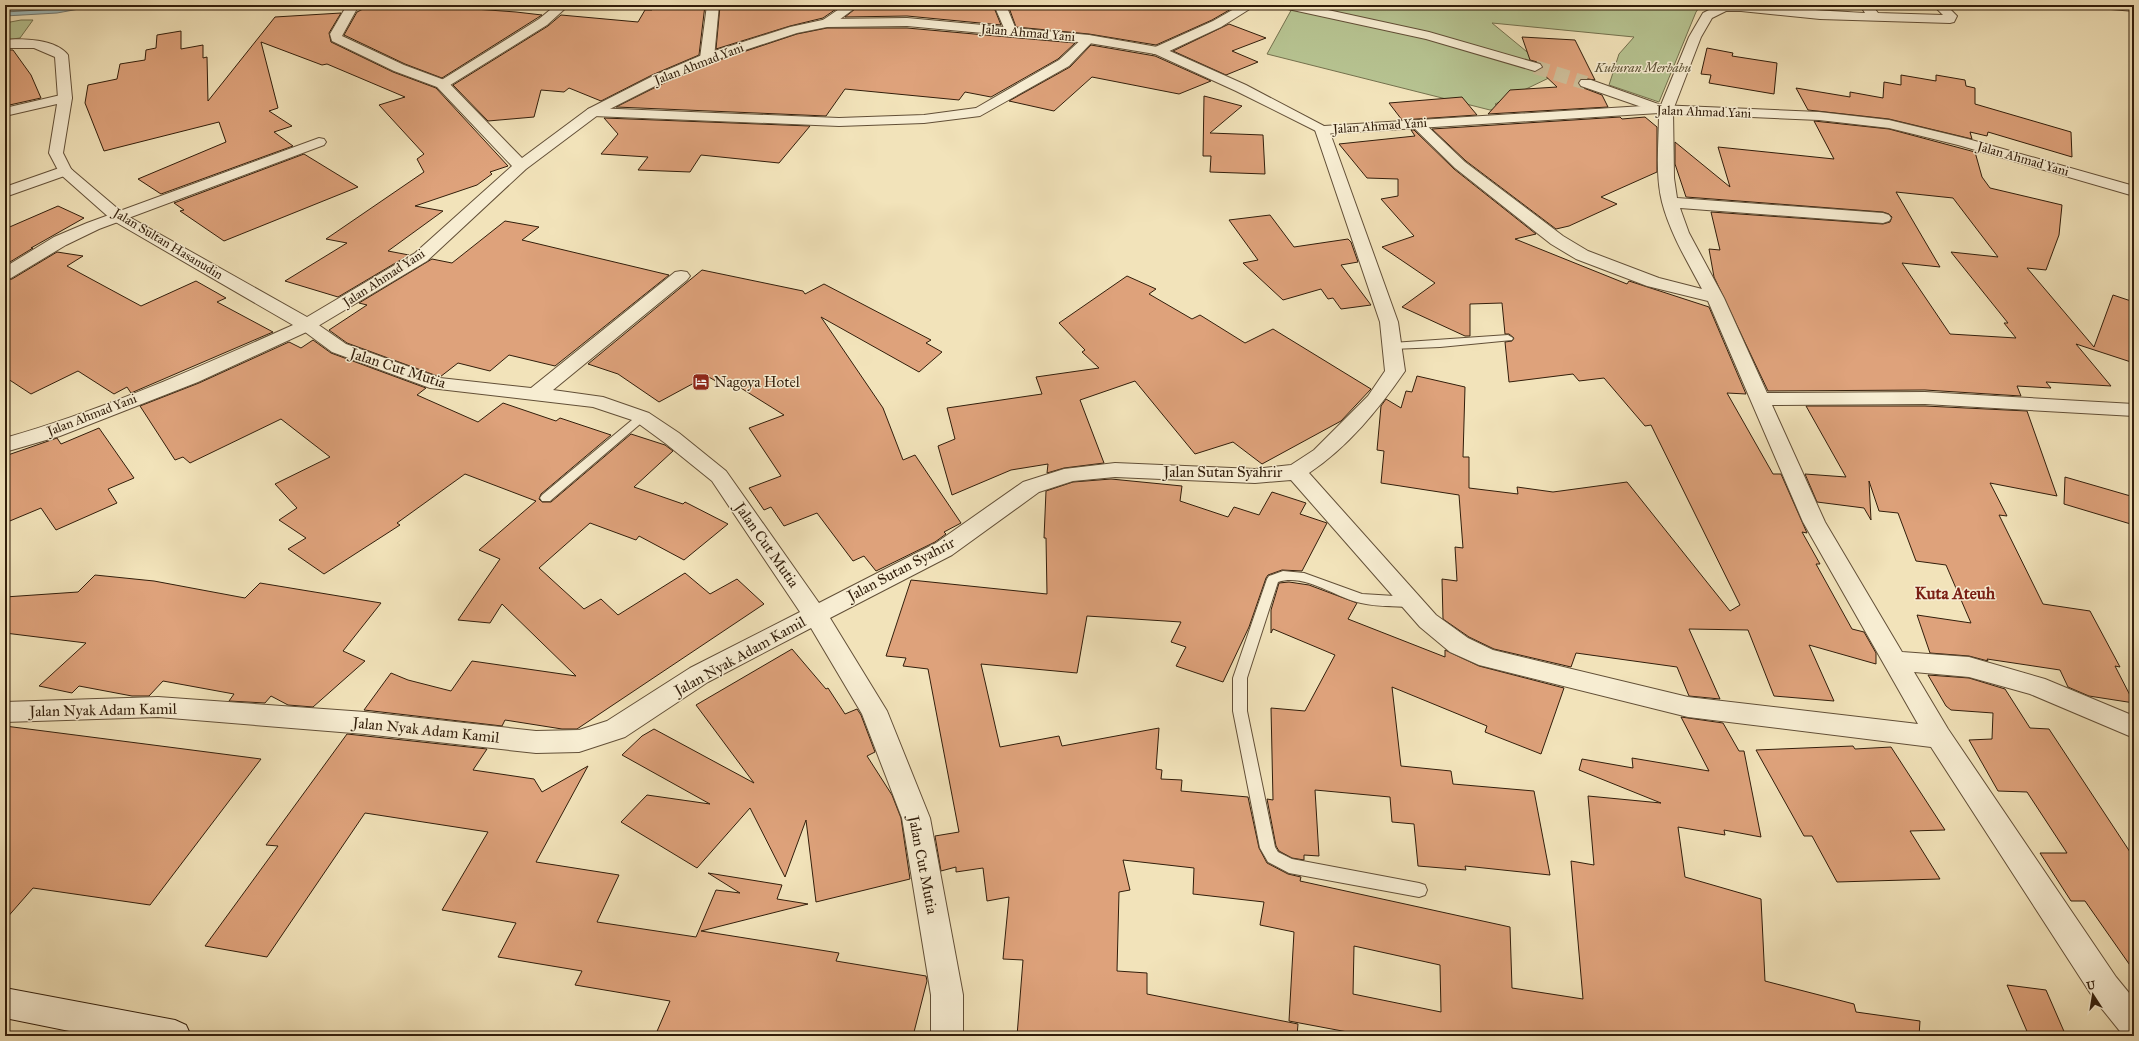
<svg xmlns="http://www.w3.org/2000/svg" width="2139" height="1041" viewBox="0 0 2139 1041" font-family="'IM FELL Great Primer',serif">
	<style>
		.green { fill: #b7c492; stroke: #74714e }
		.water { fill: #a0bbbb; stroke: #747c75 }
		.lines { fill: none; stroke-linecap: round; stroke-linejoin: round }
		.shore { stroke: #696c63; stroke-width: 1 }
		.building { fill: #dea27b; stroke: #321e0b; fill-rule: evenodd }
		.minor-tunnel { stroke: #ccbc97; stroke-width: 14; stroke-dasharray: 14 7; stroke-linecap: butt }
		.service-casing { stroke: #624f37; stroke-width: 2 }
		.minor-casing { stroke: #624f37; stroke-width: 2 }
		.tertiary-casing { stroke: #624f37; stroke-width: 2 }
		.secondary-casing { stroke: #321e0b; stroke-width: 2 }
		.service { fill: #f7edd2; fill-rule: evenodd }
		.minor { fill: #f7edd2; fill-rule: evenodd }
		.tertiary { fill: #f7edd2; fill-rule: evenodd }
		.secondary { fill: #f7edd2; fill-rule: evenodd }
		.labels { text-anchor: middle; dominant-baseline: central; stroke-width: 3; stroke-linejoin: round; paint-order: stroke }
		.far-street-label { font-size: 13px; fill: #321e0b; stroke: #f7edd2 }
		.far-park-label { font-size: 13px; font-style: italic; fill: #5a5034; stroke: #f7edd2 }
		.street-label { font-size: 15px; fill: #321e0b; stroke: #f7edd2 }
		.poi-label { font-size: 15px; fill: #321e0b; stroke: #f7edd2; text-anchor: start }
		.quarter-label { font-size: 17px; font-weight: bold; fill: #7a1f14; stroke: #f7edd2 }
	</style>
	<rect width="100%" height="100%" fill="#f2e3ba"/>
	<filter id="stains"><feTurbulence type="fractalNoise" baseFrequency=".005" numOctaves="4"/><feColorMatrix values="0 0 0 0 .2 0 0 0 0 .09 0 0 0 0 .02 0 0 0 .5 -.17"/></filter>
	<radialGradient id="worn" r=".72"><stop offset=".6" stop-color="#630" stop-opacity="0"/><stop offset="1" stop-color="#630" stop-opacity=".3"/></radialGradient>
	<!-- green -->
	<path class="green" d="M1294,5H1701L1696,12L1659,102L1609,85L1619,54L1634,37L1492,23L1555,75L1495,104L1501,109L1490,110L1267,54Z
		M21,20H33L20,38L5,40V23Z"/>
	<!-- water -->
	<path class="water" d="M5,5H101L57,13L5,16Z"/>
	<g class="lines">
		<!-- shore -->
		<path class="shore" d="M5,12L56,9L79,5"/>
	</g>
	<!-- building -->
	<path class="building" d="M419,5L516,12L542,15L442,78L405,64L344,35L357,12L369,6Z
		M655,5H705L699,55L652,75L601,101L569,88L564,92L541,90L534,117L488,121L453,85L548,26L561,15L638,22L645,10H652Z
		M723,5H842L823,18L790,26L716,49L720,6Z
		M860,5H993L1001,25L907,16L845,17Z
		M1008,5H1238L1212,20L1156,45L1089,34L1016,27Z
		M341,13L329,33L331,42L393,72L436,88L508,166L490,172L492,174L477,185L415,206L443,211L388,251L409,255L338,297L285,281L347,243L326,239L424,172L417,159L424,154L379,105L405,97L327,64L322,65L261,42L278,108L269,111L292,126L274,132L293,146L161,194L138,179L226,142L219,122L104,151L85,103L88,85L117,79L120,64L145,60L146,50L156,48L157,35L181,31V49L203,45V58L207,57L208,101L275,17Z
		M1229,24L1266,38L1232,51L1258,62L1226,75L1173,51Z
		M827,28H907L1075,43L1058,59L991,97L965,92L959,100L845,89L826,116L616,107L664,83L713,62L797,34Z
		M1522,37L1575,40L1595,80L1581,78L1578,84L1581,87L1602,95L1608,107L1488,114L1510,90L1557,87L1539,70L1543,67L1541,63L1530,60Z
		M1091,45L1155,56L1211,81L1179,94L1092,77L1054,111L1009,101L1070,67Z
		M1707,48L1733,53L1732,56L1777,63L1774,94L1709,83L1711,75L1701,74Z
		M5,50H13L31,75L41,98L5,106Z
		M1901,75L1936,81V75L1965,80L1966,86L1975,88V104L2071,132L2072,157L1988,132L1987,136L1970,132L1972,139L1889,119L1808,110L1796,88L1850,97V92L1883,98L1884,82L1901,85Z
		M1204,96L1242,106L1210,133L1263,135L1265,174L1210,172L1211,156H1203Z
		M1462,97L1477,115L1402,120L1389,103Z
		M1620,117L1622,119L1645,117L1657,127V172L1601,197L1617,204L1569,226L1556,229L1466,161L1432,129Z
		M604,118L810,126L779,163L701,155L690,172L638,170L648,157L601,154L618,134Z
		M1814,121L1889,129L1975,152L1982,177L1990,188L2062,205L2059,235L2046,270L2027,268L2094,347L2113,295L2134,302V363L2076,344L2111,386L2046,382L2051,388L2017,386L2021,396L1925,390L1768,391L1714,277L1709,249L1720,250L1711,212L1883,224L1890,222L1892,217L1889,214L1883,212L1686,197L1675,164V142L1730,187L1718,147L1834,159ZM1896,192L1953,198L1998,257L1951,252L2008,323H2004L2016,338L1950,334L1902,263L1940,267Z
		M1411,130H1414L1454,169L1536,234L1515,239L1627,284L1629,281L1709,307L1746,394L1727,393L1773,474H1781L1807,533L1802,532L1820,564H1816L1852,629L1864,632L1876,653V664L1809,645L1834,701L1774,696L1748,630L1689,629L1720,699L1689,696L1677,667L1576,653L1571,667L1494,649L1469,637L1443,619L1442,579L1457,581L1455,547L1463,548L1459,495L1381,483L1384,451L1377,450L1381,406L1386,399L1401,408L1406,391L1412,392L1417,376L1465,387L1463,457H1469V488L1518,494L1517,487L1553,492L1627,482L1730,611L1740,605L1651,425L1645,426L1604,378L1579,381L1573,374L1509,382L1505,342L1512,341L1514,338L1509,334H1505L1502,303L1470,304V336H1465L1402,307L1435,283L1382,247L1414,236L1381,199L1398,196V179L1367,178L1339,144L1415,136Z
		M304,154L358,187L224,241L180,211L184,210L174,203Z
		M58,206L84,218L31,248H33L5,265V229Z
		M1270,215L1294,247L1348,239L1351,242L1358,262L1341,265L1371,305L1341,309L1333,298L1328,299L1321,289L1283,300L1243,263L1258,260L1229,220Z
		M505,221L539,227L522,240L669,275L555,366L509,355L490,371L458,363L440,377L347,343L329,330L367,305L359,303L432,259L452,263Z
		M57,252L83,256L67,266L141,306L196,281L226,298L217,302L273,332L131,393L127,387L114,394L78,371L31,394L5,377V280L12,279Z
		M702,270L803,291L805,294L824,284L931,340L926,343L942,352L919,372L821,317L883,408L903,460L915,455L961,523L944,532L946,534L935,542L876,571L864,556L853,561L817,513L784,526L771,507L764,510L749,488L781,476L749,428L784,415L728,380L721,384L707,376L659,402L618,374L588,364Z
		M1127,276L1156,289L1149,294L1192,319L1200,315L1245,343L1273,329L1371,389L1341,421L1262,464L1233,442L1195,454L1135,381L1080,400L1104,463L1064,468L1047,473L1048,464L1011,470L952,495L938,446L955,439L947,408L1042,394L1036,377L1099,368L1082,352L1085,350L1059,323Z
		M313,340L331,353L426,388L417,395L478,422L503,403L556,421L560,418L611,435L541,494L539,499L542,502H551L631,434L665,445L673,451L634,487L683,504L685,502L728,524L684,560L639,536L636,540L590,523L539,568L584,609L601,599L618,615L685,573L710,594L737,579L764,604L577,729H562L505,720L502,726L364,710L391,673L408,680L451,691L472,661L576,676L502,604L490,623L458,620L500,559L479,550L536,501L465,474L397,523L400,525L324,574L288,549L306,538L279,520L297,508L275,484L330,457L281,419L190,463L183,457L175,460L140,406L199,383L289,342L301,348Z
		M1806,406H1925L2027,411L2057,496L1990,483L2007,516L1999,515L2043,604L2090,611L2120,667L2115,666L2134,703L2089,696L2068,687L2060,670L1987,659L1988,661L1969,656L1930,653L1917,615L1971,623L1946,565L1916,561L1898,513L1879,511L1869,481L1871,520L1864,508L1817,502L1805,474L1846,477Z
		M99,428L134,478L108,489L117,503L56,530L41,508L5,523V456L57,438L61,444Z
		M2065,477L2134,497V525L2064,504Z
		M1111,479L1182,486L1180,501L1228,517L1234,507L1259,515L1272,492L1306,503L1300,514L1327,523L1302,571L1282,570L1268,575L1266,578L1249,627L1223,682L1176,666L1186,647L1171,642L1181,622L1087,616L1077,673L981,664L1000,747L1059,736L1062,746L1159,728L1156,769L1162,770L1161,779L1182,780L1181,791L1248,797L1259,848L1267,863L1288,874L1301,877L1300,881L1510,927L1512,988L1583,999L1571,861L1594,865L1588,796L1661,803L1579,770L1582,759L1633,768L1632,758L1709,771L1681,717L1723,723L1739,751H1744L1761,837L1724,830L1725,835L1678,827L1685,877L1761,899L1765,981L1854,1004L1856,1012L1920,1021L1919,1036H1369L1289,1021L1294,932L1260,925L1264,902L1193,894L1194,868L1123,860L1130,890L1119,892L1117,971L1147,973V994L1298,1024L1297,1036H1017L1023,960L1003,959L1009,897L987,901L983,868L956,872V867L941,871L935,836L959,832L928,669L903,666L906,658L886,656L911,580L1047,594L1046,538H1044L1046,491L1073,482ZM1354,946L1440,965L1441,1012L1353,994Z
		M95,575L154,581L245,598L260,583L381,603L343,651L365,661L313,707L288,705L271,696L265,703L229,701L234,694L163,681L149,696H132L79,686L72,693L39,686L86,643L5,633V597L78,592Z
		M1289,582L1309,585L1357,603L1348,619L1445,657V650L1479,666L1564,688L1541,754L1485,732L1487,726L1392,687L1401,766L1451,771L1453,784L1534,791L1550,875L1465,866L1466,870L1418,866L1414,824L1392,822L1390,797L1315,790L1319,856L1304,855V860L1292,858L1279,851L1276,846L1267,799L1273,800L1271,708L1305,711L1335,655L1273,629L1271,633V610L1279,583Z
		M792,649L826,689L828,688L845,714L857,709L861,715L875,752L867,756L892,795L901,818L910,879L816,902L806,820L785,877L750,808L697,868L621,822L647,795L710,804L622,755L642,736L654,729L754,783L696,705Z
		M1928,675L1969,678L2005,689L2030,728L2049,729L2134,858V971L2085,901H2071L2040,853H2067L2027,792L1998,791L1969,740L1992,739L1993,713L1951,710L1946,706Z
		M5,726L184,749L261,759L150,905L33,888L5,920Z
		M347,734L487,749L473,770L534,779L542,792L588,766L536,862L619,875L597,922L696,937L716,890L740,893L708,873L782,885L777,899L808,904L701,931L839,953L836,961L926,976L927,981L913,1036H655L670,1001L575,985L582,971L498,957L516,923L442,910L488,832L365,813L267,957L205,946L278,846L266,845Z
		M1853,746L1855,749L1891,747L1945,830L1910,831L1940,879L1837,882L1812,836H1804L1756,750Z
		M2007,985L2046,990L2066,1036H2029Z"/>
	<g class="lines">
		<!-- minor-tunnel -->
		<path class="minor-tunnel" d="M1535,67L1586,83"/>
		<defs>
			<path id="service" d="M1508,335L1513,338L1512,340L1440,347L1392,349L1387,346L1392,343Z
				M642,414L646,415L647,417L646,419L550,501H542L540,498L542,495L638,415Z
				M1283,571L1304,573L1362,594L1411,597L1416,599L1417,602L1416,605L1411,607C1394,606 1378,607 1361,603C1335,598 1306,573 1278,582L1247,678V711L1275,847L1278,852L1292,859L1419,883L1425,885L1427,890L1425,895L1419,897L1289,873L1268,862L1260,848L1233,711V678L1267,579L1269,576Z"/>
			<path id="minor" d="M556,5H569L547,25L447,87H437L435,84L539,19Z
				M707,5H719L714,58L707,62L700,58Z
				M845,5H859L831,26H823L821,23L823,20Z
				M994,5H1006L1017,32L1015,35H1007Z
				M1241,5H1256L1221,27L1163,54H1153L1152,51L1153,48L1213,21Z
				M1282,5H1305L1429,32L1540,64L1542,67L1535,71L1426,39L1288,9Z
				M1719,5C1768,5 1816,11 1865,13L1860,5H1872L1878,13L1943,15L1933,5H1946L1957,16L1954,22L1950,23L1820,19L1741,11H1726L1712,18L1701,37L1673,110L1674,178L1677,198L1883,213L1889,215L1891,218L1889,221L1883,223L1680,208L1689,233L1724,298L1767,393L1925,392L2134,404V416L1925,404L1772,405L1825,522L1902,652L1969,657L2045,679L2134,716V738L2030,694L1969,677L1914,672L1948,729L2116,977L2134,999V1036L2123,1035L2094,999L1931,747L1688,717L1479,665L1450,652L1420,627L1291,480L1255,483L1115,477L1073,481L1039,492L952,555L830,618L887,711L930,818L963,995V1036H931V995L902,818L862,714L811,628L708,682L625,737L579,752L536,753L365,734L158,717L5,722V702L158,697L365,712L536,731L579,730L607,721L690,668L800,612L712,481L665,443L635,421L593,407L430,388L332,352L301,329L298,325L301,321L307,320L313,321L346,344L440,378L531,388L675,272L681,271L687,272L690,276L687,280L553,390L603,397L649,413L679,433L726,471L819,603L936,543L1023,482L1064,469L1115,463L1255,469L1291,465L1314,450L1368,396L1385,371L1380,322L1315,130L1317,127H1327L1329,130L1398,322L1405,371C1378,410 1348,447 1309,473L1436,615L1468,638L1493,650L1688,697L1918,724L1803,522L1708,301L1647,286L1576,259L1551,244L1455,168L1410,124L1412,121H1422L1465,162L1563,236L1588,251L1659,278L1702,289C1687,261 1670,233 1662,202C1655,174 1659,142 1659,113L1581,86L1579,83L1581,80H1591L1661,105L1689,37L1703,13Z
				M2105,5H2134V11L2111,9Z
				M1089,35L1095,39L1069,66L980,116L924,123L839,126L593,116L588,115L586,112L588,109L593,108L839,118L924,115L976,108L1059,60L1085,36Z
				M65,94L70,95L72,98L70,101L5,116V108Z
				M319,138L324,139L326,142L324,145L99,229L66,245L11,278L5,279V267L54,237L87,223Z
				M65,166L70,168L73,171L70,174L5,197V187Z"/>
			<path id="tertiary" d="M347,5H359L342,36L404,65L447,81L522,158L588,109L653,76L702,55L790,27L827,19L907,18L1089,35L1163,48L1246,85L1324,126L1659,105L1819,112L1889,120L1968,139L2134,186V196L1958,145L1889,128L1819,120L1659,113L1322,134L1236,91L1155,54L1089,43L907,26L827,27L797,33L712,61L663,82L598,115L526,169L427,261L313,329L198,382L60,436L5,452V438C104,410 199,367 293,325L112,220L60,174L49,153L58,98L55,57L34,48H5V40C22,38 56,39 68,55L72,98L63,153L71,169L124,214L307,317L415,253L512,166L437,87L394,71L332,41L330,34Z"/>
			<path id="secondary" d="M5,988L175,1020L186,1025L191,1036H94L5,1018Z"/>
		</defs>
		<!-- service casing -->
		<use href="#service" class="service-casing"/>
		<!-- minor casing -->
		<use href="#minor" class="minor-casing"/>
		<!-- tertiary casing -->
		<use href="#tertiary" class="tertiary-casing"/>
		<!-- secondary casing -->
		<use href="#secondary" class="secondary-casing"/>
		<!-- service -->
		<use href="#service" class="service"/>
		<!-- minor -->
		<use href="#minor" class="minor"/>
		<!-- tertiary -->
		<use href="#tertiary" class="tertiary"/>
		<!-- secondary -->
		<use href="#secondary" class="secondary"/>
	</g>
	<!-- icons -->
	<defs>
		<symbol id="hotel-square" viewBox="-11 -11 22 22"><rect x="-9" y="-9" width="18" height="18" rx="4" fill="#8f2418" stroke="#f7edd2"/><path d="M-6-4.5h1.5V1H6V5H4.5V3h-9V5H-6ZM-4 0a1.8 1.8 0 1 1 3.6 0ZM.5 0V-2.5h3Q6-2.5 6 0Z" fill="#fff"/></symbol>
	</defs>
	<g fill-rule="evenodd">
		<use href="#hotel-square" x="691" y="372" width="20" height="20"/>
	</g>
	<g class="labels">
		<!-- far-street labels -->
		<g class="far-street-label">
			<text transform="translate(1028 33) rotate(5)">Jalan Ahmad Yani</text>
			<text transform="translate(699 64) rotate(-21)">Jalan Ahmad Yani</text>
			<text transform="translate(1704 112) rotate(2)">Jalan Ahmad Yani</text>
			<text transform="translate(1380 126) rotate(-4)">Jalan Ahmad Yani</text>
			<text transform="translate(2023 159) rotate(16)">Jalan Ahmad Yani</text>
			<text transform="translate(168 244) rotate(31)">Jalan Sultan Hasanudin</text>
			<text transform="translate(384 278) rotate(-33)">Jalan Ahmad Yani</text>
			<text transform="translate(92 415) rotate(-21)">Jalan Ahmad Yani</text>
		</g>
		<!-- far-park labels -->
		<g class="far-park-label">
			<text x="1643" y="68">Kuburan Merbabu</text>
		</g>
		<!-- street labels -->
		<g class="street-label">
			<text transform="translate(398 368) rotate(18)">Jalan Cut Mutia</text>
			<text x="1223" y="472">Jalan Sutan Syahrir</text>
			<text transform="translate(767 545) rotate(55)">Jalan Cut Mutia</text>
			<text transform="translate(901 569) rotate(-28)">Jalan Sutan Syahrir</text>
			<text transform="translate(740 656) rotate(-29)">Jalan Nyak Adam Kamil</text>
			<text transform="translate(103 710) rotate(-1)">Jalan Nyak Adam Kamil</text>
			<text transform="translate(426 730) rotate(6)">Jalan Nyak Adam Kamil</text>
			<text transform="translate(923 865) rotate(79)">Jalan Cut Mutia</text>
		</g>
		<!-- poi labels -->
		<g class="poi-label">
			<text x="714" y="382">Nagoya Hotel</text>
		</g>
		<!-- quarter labels -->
		<g class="quarter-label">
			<text x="1955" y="593">Kuta Ateuh</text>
		</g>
	</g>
	<!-- margin -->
	<rect width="2139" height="1041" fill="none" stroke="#f2e3ba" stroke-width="20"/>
	<rect x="6" y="6" width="2127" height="1029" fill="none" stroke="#321e0b" stroke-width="2"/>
	<rect x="10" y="10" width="2119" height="1021" fill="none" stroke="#321e0b"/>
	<!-- north arrow -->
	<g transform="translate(2093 995) rotate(348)" stroke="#f7edd2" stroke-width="3" paint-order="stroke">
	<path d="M0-3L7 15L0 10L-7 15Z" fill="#321e0b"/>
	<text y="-6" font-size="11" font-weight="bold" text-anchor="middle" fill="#321e0b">U</text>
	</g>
	<rect width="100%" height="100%" filter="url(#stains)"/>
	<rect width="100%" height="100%" fill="url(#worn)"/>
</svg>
